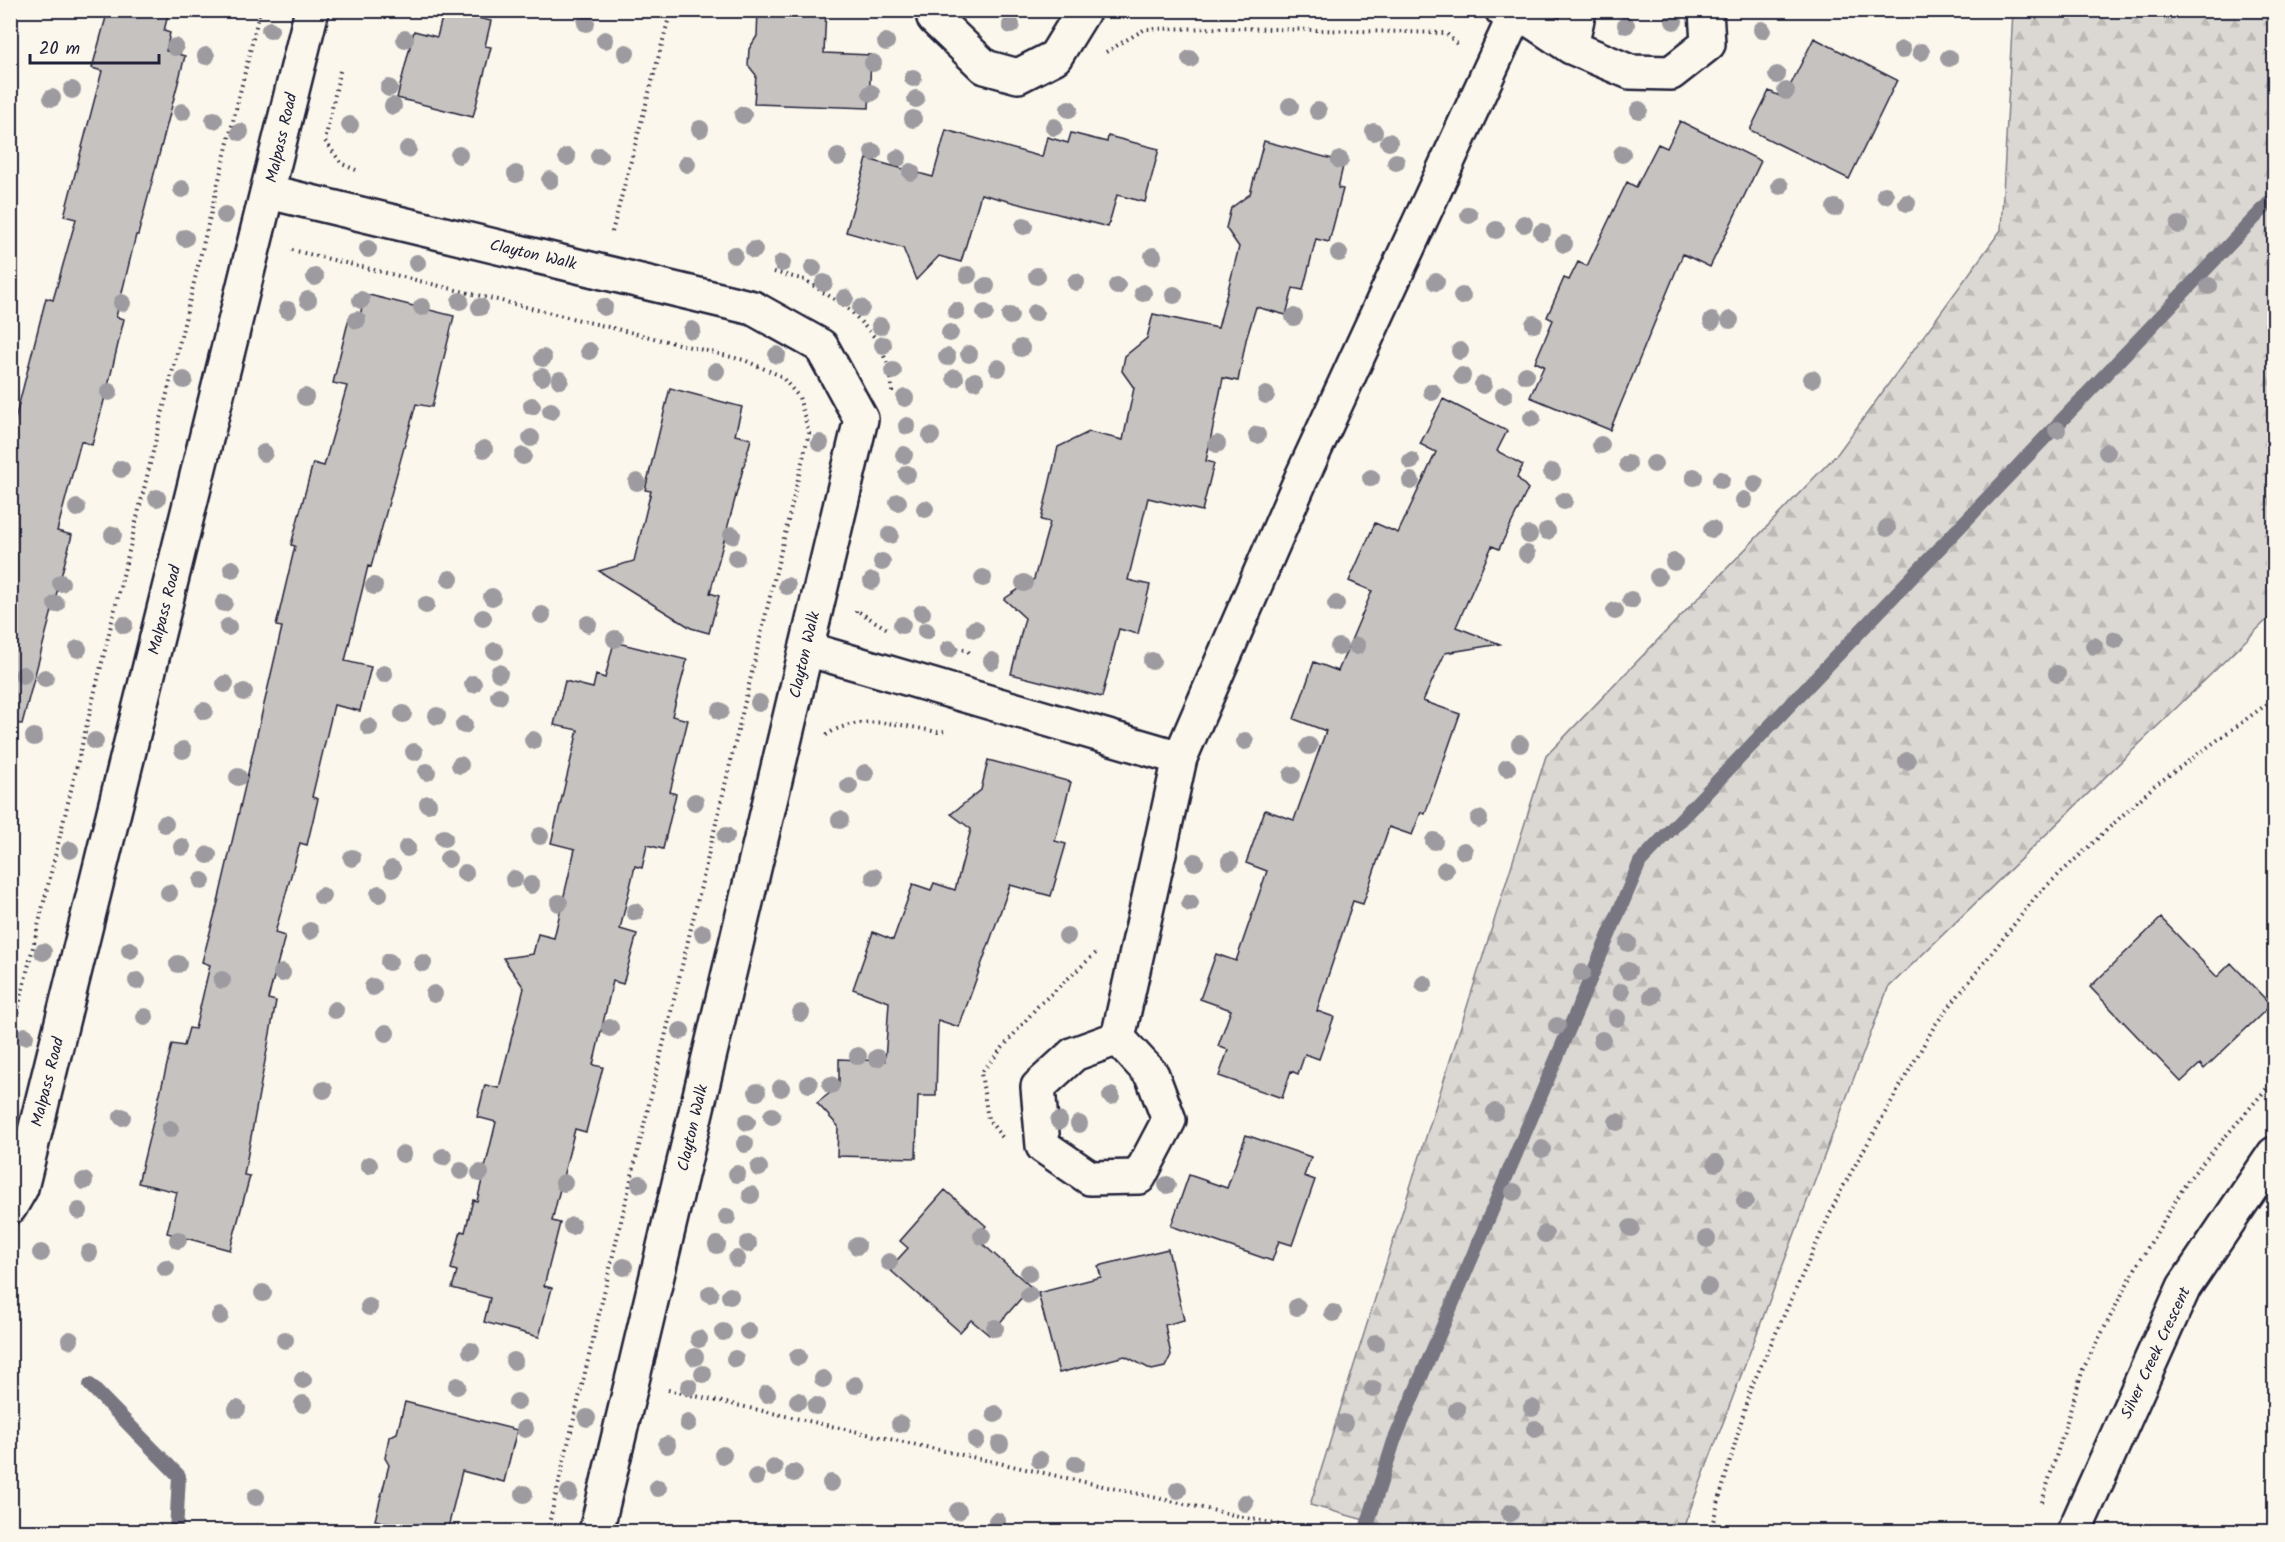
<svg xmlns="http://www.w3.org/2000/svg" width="2285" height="1542" viewBox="0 0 2285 1542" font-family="Kalam,sans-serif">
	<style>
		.forest { fill: url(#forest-firs); stroke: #7e7d87; stroke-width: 1.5 }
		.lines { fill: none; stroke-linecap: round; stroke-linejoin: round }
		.stream { stroke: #787681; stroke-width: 14 }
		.building { fill: #c6c2c0; stroke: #22223b; stroke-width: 1.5 }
		.minor-casing { stroke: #22223b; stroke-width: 38 }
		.path { stroke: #22223b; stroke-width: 4; stroke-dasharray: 1.5 4.5; stroke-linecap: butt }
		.minor { stroke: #fbf7ec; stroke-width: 33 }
		.tree { fill: #9d9ba0 }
		.labels { text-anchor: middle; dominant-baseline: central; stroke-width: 6; stroke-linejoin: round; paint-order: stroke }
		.street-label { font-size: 16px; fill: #22223b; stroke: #fbf7ec }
	</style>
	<defs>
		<pattern id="forest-firs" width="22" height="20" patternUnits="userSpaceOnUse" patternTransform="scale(1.5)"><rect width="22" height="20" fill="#dbd8d3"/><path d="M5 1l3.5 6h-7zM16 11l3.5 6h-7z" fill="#bcb9b6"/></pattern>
	</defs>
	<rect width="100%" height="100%" fill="#fbf7ec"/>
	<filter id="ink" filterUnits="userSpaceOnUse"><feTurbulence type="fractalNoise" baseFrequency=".0167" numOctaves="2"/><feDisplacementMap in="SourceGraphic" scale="12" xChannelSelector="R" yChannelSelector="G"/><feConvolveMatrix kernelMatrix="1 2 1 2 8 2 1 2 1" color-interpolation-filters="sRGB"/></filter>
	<g filter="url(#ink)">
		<!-- forest -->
		<path class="forest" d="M2013,11H2274V613L1888,988L1682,1531H1404L1310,1505L1546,756L1838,453L2001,230Z"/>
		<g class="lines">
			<!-- stream -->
			<path class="stream" d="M90,1385L179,1476L176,1532
				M1365,1532L1394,1441L1640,862L2269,203H2274"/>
		</g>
		<!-- building -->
		<path class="building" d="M108,10H169L164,31L170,33L166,51L185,56L138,235H136L116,317L124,319L109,382L92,445L81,441L57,531L72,535L22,724L10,723V439L46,298L53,300L76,219L64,216L102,71L92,68Z
			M444,10L491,21L485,46L491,47L473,117L397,98L414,31L437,37Z
			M758,10H826L824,53L871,55L869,108L754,104L756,75L748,65L749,49L757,36Z
			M1814,38L1897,80L1849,179L1750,130L1769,91L1784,98Z
			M1680,121L1761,161L1710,267L1683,254L1610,430L1530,397L1544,366L1535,362L1553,320L1547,317L1564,278L1569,280L1578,262L1587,266L1627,182L1636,187L1658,144L1667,148Z
			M946,130L1042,157L1047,137L1068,143L1071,133L1107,142L1108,136L1159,149L1145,202L1117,195L1108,227L981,194L961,262L939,256L916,280L903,248L846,232L867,159L933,177Z
			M1264,141L1344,162L1338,188L1343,189L1329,242L1316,239L1303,290L1293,288L1286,315L1256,307L1246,340L1238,381L1223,378L1206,461L1214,463L1202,511L1148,498L1128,580L1150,585L1138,634L1119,629L1102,697L1011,674L1025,618L1004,599L1034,579L1050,522L1041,520L1058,447L1089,432L1123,440L1134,388L1122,371L1125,356L1147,338L1153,314L1218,328L1239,247L1226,228L1231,208L1250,194Z
			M365,294L454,316L432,407L416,404L371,567L368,566L345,661L371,667L360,711L334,705L312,797L318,799L307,845L300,843L275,933L285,936L268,999L276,1001L244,1175L250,1176L230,1250L167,1233L177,1192L138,1183L172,1044L184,1046L189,1028L195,1029L210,965L202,962L218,902L282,627L276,626L295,546L291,545L313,463L324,466L347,386L333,383L349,318L359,320Z
			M670,388L742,407L735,435L751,439L710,593L719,596L709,633L691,628L599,571L634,561L651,491L645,490Z
			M1443,399L1507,431L1497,451L1523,465L1517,477L1528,489L1499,549L1492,546L1456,627L1500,644L1445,653L1423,701L1460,714L1425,814L1421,812L1412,835L1389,827L1363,904L1353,901L1323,991L1317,1011L1334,1017L1319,1059L1305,1054L1298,1074L1291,1071L1282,1098L1219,1076L1228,1050L1218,1046L1231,1010L1200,999L1216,954L1236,961L1267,871L1246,863L1265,810L1294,820L1326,731L1294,719L1314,662L1338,671L1372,591L1349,581L1375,523L1398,533L1436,452L1420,444Z
			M614,642L687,660L672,716L688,720L670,792L676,794L663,849L647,845L642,868L635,866L620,929L637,934L623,984L613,981L593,1065L603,1067L586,1132L575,1129L552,1221L560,1223L544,1286L552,1288L539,1337L484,1322L490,1298L452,1288L457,1271L451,1269L461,1231L465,1232L473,1200L477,1201L496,1122L477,1117L485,1085L499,1088L524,988L503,958L533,954L538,934L554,938L575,849L551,843L578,730L554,725L565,681L593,688L596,675L605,678Z
			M988,760L1071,782L1055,841L1066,844L1051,896L1010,885L959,1027L938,1020L936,1096H918L916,1158L837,1156L838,1126L817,1103L839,1086V1059L885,1061L889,1002L853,989L873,932L893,940L913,884L931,890L934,883L955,890L971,829L951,814L981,790Z
			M2161,918L2217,977L2231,963L2271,1005L2204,1069L2200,1064L2181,1082L2090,987Z
			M1246,1135L1311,1157L1304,1176L1315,1180L1292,1245L1279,1241L1272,1261L1171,1226L1189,1175L1227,1188Z
			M945,1190L986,1226L975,1237L1031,1287L989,1335L971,1320L960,1332L889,1269L908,1248L900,1241Z
			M1168,1249L1184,1320L1165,1325L1171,1355L1165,1367L1152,1370L1125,1356L1059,1373L1038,1293L1101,1277L1098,1266Z
			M405,1402L517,1430L504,1482L462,1471L447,1532H420L375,1520L389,1465L385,1458L389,1437L397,1433Z"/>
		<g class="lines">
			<defs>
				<path id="minor" d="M937,10L934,18L985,67L1018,76L1055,57L1084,10
					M1517,11L1571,47L1630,72L1671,73L1708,44L1706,10
					M1571,47L1579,10
					M269,192L753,308L821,346L861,419L596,1532
					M807,649L1180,758L1302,477L1517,11L1502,10
					M1118,1038L1074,1054L1038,1087L1043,1146L1090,1178L1139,1177L1169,1120L1152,1075L1118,1038L1180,758
					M10,1207L21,1188L312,10
					M2074,1532L2184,1287L2274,1154"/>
			</defs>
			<!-- minor casing -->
			<use href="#minor" class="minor-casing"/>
			<!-- path -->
			<path class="path" d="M1106,52L1145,29L1230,28L1446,33L1459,46
				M340,71L325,141L342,164L356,170
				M612,232L671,10
				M292,250L744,360L781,376L799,397L809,433L547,1532
				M774,272L805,280L850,310L877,340L891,372L892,392
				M856,612V610L889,630
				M951,647L967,650L971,655
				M826,735C860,713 900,725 938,732L944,731
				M10,1042L260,10
				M1002,1137L988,1119L981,1073L1038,1006L1096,953
				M668,1390L1311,1532
				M2042,1502L2083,1369L2135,1269L2188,1180L2274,1080
				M1710,1532L1750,1390L1840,1192L1935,1025L2038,894L2154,786L2274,699"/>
			<!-- minor -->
			<use href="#minor" class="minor"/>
		</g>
		<!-- trees -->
		<g class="tree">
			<circle cx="1674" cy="21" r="9"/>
			<circle cx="586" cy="23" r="9"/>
			<circle cx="1011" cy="25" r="9"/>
			<circle cx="1626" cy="25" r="9"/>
			<circle cx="270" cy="30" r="9"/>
			<circle cx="1762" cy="30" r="9"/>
			<circle cx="405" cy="39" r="9"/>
			<circle cx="605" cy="40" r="9"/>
			<circle cx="886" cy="42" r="9"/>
			<circle cx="175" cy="47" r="9"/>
			<circle cx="1902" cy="50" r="9"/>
			<circle cx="1921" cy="52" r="9"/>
			<circle cx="626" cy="53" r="9"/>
			<circle cx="206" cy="56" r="9"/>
			<circle cx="1949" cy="58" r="9"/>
			<circle cx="1190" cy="59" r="9"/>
			<circle cx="873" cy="63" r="9"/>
			<circle cx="1777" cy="75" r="9"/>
			<circle cx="913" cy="78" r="9"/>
			<circle cx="389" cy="88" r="9"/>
			<circle cx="72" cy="90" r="9"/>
			<circle cx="1786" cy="91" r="9"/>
			<circle cx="871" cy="93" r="9"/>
			<circle cx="52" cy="98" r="9"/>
			<circle cx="916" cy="99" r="9"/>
			<circle cx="393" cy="106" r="9"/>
			<circle cx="1290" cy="106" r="9"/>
			<circle cx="1069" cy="109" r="9"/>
			<circle cx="1639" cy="110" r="9"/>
			<circle cx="1318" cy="111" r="9"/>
			<circle cx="182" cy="112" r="9"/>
			<circle cx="743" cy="115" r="9"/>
			<circle cx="913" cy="119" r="9"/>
			<circle cx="214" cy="120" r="9"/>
			<circle cx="350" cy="125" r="9"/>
			<circle cx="1054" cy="127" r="9"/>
			<circle cx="700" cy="129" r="9"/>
			<circle cx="240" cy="132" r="9"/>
			<circle cx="1374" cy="132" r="9"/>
			<circle cx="1389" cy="142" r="9"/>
			<circle cx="408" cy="149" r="9"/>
			<circle cx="873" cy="152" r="9"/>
			<circle cx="1622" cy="154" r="9"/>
			<circle cx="459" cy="155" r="9"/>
			<circle cx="599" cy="156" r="9"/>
			<circle cx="567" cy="157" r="9"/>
			<circle cx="838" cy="157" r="9"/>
			<circle cx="898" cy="158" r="9"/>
			<circle cx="1340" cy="160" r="9"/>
			<circle cx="1396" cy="162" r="9"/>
			<circle cx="687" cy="164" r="9"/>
			<circle cx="911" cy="172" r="9"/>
			<circle cx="516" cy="174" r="9"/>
			<circle cx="550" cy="180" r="9"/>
			<circle cx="1780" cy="186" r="9"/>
			<circle cx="182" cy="189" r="9"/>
			<circle cx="1885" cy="195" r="9"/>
			<circle cx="1907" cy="203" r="9"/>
			<circle cx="1835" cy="208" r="9"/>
			<circle cx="225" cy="215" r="9"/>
			<circle cx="1469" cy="215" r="9"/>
			<circle cx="1524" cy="224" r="9"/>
			<circle cx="2179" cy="225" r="9"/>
			<circle cx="1024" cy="226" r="9"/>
			<circle cx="1496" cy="230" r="9"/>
			<circle cx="1542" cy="232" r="9"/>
			<circle cx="185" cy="238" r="9"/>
			<circle cx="1564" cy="244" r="9"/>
			<circle cx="368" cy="249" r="9"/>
			<circle cx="754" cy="250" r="9"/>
			<circle cx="1339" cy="253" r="9"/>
			<circle cx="734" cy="255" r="9"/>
			<circle cx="1153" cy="256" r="9"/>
			<circle cx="417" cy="263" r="9"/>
			<circle cx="782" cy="263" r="9"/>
			<circle cx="813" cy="268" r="9"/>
			<circle cx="968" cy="275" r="9"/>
			<circle cx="1037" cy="276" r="9"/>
			<circle cx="315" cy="277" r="9"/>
			<circle cx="1076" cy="282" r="9"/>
			<circle cx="1436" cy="282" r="9"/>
			<circle cx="824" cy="283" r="9"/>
			<circle cx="986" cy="286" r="9"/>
			<circle cx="1117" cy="286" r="9"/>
			<circle cx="2209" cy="286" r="9"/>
			<circle cx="1143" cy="293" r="9"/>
			<circle cx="1174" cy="295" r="9"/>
			<circle cx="1462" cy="296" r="9"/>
			<circle cx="845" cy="298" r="9"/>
			<circle cx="308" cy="300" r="9"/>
			<circle cx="361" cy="300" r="9"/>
			<circle cx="460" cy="301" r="9"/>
			<circle cx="122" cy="303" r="9"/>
			<circle cx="422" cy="307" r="9"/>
			<circle cx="480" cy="307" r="9"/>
			<circle cx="604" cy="307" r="9"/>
			<circle cx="861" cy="308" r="9"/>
			<circle cx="288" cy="310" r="9"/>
			<circle cx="956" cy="311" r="9"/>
			<circle cx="985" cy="313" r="9"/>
			<circle cx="1035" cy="313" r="9"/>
			<circle cx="1010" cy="316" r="9"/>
			<circle cx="1294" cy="317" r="9"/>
			<circle cx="357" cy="320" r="9"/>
			<circle cx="1730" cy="320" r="9"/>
			<circle cx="1712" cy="321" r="9"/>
			<circle cx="1534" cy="324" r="9"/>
			<circle cx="880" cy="326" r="9"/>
			<circle cx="692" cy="330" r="9"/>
			<circle cx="950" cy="333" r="9"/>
			<circle cx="883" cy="345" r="9"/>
			<circle cx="1021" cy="348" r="9"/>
			<circle cx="589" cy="351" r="9"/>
			<circle cx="1460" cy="351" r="9"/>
			<circle cx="969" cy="354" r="9"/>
			<circle cx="777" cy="355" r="9"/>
			<circle cx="947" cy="357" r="9"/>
			<circle cx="543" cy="358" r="9"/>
			<circle cx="998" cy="368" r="9"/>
			<circle cx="716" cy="371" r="9"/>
			<circle cx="893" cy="371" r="9"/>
			<circle cx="1526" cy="375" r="9"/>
			<circle cx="1462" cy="376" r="9"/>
			<circle cx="542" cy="377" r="9"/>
			<circle cx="955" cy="378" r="9"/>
			<circle cx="1812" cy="379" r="9"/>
			<circle cx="184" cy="380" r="9"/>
			<circle cx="560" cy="380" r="9"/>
			<circle cx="975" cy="381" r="9"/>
			<circle cx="1483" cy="385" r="9"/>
			<circle cx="109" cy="392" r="9"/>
			<circle cx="1432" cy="392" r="9"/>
			<circle cx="1266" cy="395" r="9"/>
			<circle cx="1504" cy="395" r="9"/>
			<circle cx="305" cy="397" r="9"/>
			<circle cx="905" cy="398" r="9"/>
			<circle cx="532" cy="406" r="9"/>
			<circle cx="551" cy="411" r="9"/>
			<circle cx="1532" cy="418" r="9"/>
			<circle cx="907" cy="426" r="9"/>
			<circle cx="2057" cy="430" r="9"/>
			<circle cx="1257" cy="435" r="9"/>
			<circle cx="931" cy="436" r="9"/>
			<circle cx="531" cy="438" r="9"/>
			<circle cx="820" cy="443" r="9"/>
			<circle cx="1217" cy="444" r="9"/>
			<circle cx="1601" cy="445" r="9"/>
			<circle cx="484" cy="449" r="9"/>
			<circle cx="2107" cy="452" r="9"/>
			<circle cx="264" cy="453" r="9"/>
			<circle cx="904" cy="455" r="9"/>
			<circle cx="523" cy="456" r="9"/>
			<circle cx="1411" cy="461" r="9"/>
			<circle cx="1628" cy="464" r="9"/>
			<circle cx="1654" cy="464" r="9"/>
			<circle cx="121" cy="469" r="9"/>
			<circle cx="1552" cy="472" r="9"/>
			<circle cx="907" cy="474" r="9"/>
			<circle cx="1694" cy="477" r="9"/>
			<circle cx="1371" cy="478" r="9"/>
			<circle cx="1721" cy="480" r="9"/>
			<circle cx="1411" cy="481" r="9"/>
			<circle cx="637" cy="482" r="9"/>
			<circle cx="1755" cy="484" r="9"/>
			<circle cx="157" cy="498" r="9"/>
			<circle cx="1744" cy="500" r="9"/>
			<circle cx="1564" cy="501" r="9"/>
			<circle cx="898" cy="502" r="9"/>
			<circle cx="77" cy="508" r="9"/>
			<circle cx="925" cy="509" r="9"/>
			<circle cx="1887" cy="528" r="9"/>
			<circle cx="1712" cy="529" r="9"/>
			<circle cx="1547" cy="531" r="9"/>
			<circle cx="113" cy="535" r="9"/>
			<circle cx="732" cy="535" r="9"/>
			<circle cx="890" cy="535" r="9"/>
			<circle cx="1529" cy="535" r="9"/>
			<circle cx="1527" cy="554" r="9"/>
			<circle cx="736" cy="558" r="9"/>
			<circle cx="882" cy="562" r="9"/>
			<circle cx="1674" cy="562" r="9"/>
			<circle cx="232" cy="569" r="9"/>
			<circle cx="1658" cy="577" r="9"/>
			<circle cx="983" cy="578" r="9"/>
			<circle cx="450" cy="579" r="9"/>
			<circle cx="872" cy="581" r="9"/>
			<circle cx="61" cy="583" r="9"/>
			<circle cx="1024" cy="583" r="9"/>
			<circle cx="374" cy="586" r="9"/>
			<circle cx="787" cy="586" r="9"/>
			<circle cx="492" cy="597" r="9"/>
			<circle cx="1631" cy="600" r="9"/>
			<circle cx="224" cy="603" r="9"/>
			<circle cx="56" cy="604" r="9"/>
			<circle cx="1336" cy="604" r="9"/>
			<circle cx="426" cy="605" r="9"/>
			<circle cx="1615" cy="611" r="9"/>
			<circle cx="922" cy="613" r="9"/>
			<circle cx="542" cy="615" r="9"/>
			<circle cx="483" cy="618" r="9"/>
			<circle cx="588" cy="624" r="9"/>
			<circle cx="124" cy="625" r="9"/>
			<circle cx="902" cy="625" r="9"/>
			<circle cx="228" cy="627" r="9"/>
			<circle cx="975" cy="629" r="9"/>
			<circle cx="926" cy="631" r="9"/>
			<circle cx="615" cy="639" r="9"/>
			<circle cx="2115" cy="640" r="9"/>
			<circle cx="1357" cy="646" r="9"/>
			<circle cx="2094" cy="646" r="9"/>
			<circle cx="1339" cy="647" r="9"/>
			<circle cx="78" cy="649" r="9"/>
			<circle cx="949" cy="649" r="9"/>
			<circle cx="495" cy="651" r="9"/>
			<circle cx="992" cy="661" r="9"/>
			<circle cx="1152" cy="661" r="9"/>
			<circle cx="499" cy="673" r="9"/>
			<circle cx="384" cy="674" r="9"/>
			<circle cx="2057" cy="674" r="9"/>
			<circle cx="23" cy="675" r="9"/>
			<circle cx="45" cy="678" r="9"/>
			<circle cx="225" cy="684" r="9"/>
			<circle cx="473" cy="684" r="9"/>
			<circle cx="244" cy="692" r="9"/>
			<circle cx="499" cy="696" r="9"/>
			<circle cx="759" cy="703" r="9"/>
			<circle cx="204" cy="711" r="9"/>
			<circle cx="720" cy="711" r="9"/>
			<circle cx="403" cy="714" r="9"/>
			<circle cx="437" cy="716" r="9"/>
			<circle cx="464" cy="725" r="9"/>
			<circle cx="369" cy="727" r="9"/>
			<circle cx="34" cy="737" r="9"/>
			<circle cx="533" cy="740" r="9"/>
			<circle cx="95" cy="741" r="9"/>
			<circle cx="1245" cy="741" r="9"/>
			<circle cx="1520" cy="744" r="9"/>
			<circle cx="1309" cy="746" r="9"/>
			<circle cx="183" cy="750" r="9"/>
			<circle cx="414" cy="752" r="9"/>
			<circle cx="1907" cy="761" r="9"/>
			<circle cx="460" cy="765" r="9"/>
			<circle cx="1507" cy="768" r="9"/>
			<circle cx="427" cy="772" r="9"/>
			<circle cx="865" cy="773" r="9"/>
			<circle cx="1292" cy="775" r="9"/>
			<circle cx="238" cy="777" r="9"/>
			<circle cx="849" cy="786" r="9"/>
			<circle cx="695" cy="802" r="9"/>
			<circle cx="428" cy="804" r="9"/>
			<circle cx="1479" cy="819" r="9"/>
			<circle cx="840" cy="820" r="9"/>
			<circle cx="165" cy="824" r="9"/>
			<circle cx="540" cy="836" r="9"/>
			<circle cx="726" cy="836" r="9"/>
			<circle cx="444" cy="838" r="9"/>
			<circle cx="1434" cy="841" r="9"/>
			<circle cx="182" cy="847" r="9"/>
			<circle cx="407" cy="848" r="9"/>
			<circle cx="70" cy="850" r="9"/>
			<circle cx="1464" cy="851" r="9"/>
			<circle cx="208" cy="855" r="9"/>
			<circle cx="352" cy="858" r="9"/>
			<circle cx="448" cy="859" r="9"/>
			<circle cx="1230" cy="861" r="9"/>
			<circle cx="1195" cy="862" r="9"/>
			<circle cx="392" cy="869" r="9"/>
			<circle cx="1445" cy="870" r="9"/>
			<circle cx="465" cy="873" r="9"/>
			<circle cx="874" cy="877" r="9"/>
			<circle cx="514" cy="879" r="9"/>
			<circle cx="202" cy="881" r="9"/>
			<circle cx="531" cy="885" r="9"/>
			<circle cx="169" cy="893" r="9"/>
			<circle cx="379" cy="894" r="9"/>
			<circle cx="322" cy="896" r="9"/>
			<circle cx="559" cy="903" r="9"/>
			<circle cx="1190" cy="903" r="9"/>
			<circle cx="635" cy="912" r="9"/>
			<circle cx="310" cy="931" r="9"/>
			<circle cx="703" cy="933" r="9"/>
			<circle cx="1067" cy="936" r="9"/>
			<circle cx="1628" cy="943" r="9"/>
			<circle cx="130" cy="950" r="9"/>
			<circle cx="43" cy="952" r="9"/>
			<circle cx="389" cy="962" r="9"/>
			<circle cx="423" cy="963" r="9"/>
			<circle cx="178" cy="964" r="9"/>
			<circle cx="1628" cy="971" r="9"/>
			<circle cx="282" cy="973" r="9"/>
			<circle cx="1582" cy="973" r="9"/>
			<circle cx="222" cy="980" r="9"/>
			<circle cx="137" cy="981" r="9"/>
			<circle cx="1424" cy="984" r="9"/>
			<circle cx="373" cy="987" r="9"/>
			<circle cx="1621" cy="992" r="9"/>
			<circle cx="434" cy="994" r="9"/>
			<circle cx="1652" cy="996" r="9"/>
			<circle cx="335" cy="1010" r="9"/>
			<circle cx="801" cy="1013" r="9"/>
			<circle cx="145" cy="1017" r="9"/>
			<circle cx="1617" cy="1018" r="9"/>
			<circle cx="1557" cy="1026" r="9"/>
			<circle cx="610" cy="1028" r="9"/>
			<circle cx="681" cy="1031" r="9"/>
			<circle cx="386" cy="1033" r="9"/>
			<circle cx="25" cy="1036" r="9"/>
			<circle cx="1602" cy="1040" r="9"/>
			<circle cx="858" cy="1056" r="9"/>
			<circle cx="877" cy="1058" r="9"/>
			<circle cx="809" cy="1084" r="9"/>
			<circle cx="831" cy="1085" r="9"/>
			<circle cx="781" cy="1088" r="9"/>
			<circle cx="324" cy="1090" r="9"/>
			<circle cx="757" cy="1092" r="9"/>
			<circle cx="1111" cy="1096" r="9"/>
			<circle cx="1495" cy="1112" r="9"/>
			<circle cx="772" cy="1116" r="9"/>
			<circle cx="122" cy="1117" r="9"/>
			<circle cx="1059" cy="1121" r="9"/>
			<circle cx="747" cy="1122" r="9"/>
			<circle cx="1617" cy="1122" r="9"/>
			<circle cx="1079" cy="1124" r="9"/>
			<circle cx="170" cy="1129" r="9"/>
			<circle cx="745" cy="1144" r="9"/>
			<circle cx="1542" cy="1149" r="9"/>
			<circle cx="403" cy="1154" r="9"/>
			<circle cx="443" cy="1157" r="9"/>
			<circle cx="1716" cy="1163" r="9"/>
			<circle cx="369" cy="1165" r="9"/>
			<circle cx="759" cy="1168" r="9"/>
			<circle cx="461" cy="1171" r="9"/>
			<circle cx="480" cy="1173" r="9"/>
			<circle cx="737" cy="1174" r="9"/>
			<circle cx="84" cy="1181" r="9"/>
			<circle cx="564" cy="1183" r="9"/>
			<circle cx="640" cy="1184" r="9"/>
			<circle cx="1167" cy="1185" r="9"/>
			<circle cx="1514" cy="1192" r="9"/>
			<circle cx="751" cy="1195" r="9"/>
			<circle cx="1745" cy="1201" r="9"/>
			<circle cx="79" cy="1211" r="9"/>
			<circle cx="727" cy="1217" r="9"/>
			<circle cx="572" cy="1226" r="9"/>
			<circle cx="1631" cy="1228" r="9"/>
			<circle cx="1545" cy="1234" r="9"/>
			<circle cx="982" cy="1236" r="9"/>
			<circle cx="1707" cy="1239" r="9"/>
			<circle cx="178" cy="1240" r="9"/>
			<circle cx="748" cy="1244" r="9"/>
			<circle cx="717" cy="1245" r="9"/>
			<circle cx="857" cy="1246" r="9"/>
			<circle cx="41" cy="1253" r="9"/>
			<circle cx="89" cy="1253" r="9"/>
			<circle cx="737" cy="1259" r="9"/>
			<circle cx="889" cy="1262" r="9"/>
			<circle cx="624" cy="1267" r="9"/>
			<circle cx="166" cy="1268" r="9"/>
			<circle cx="1029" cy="1273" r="9"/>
			<circle cx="1708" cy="1287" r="9"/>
			<circle cx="263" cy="1293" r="9"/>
			<circle cx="710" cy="1294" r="9"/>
			<circle cx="1029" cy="1295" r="9"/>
			<circle cx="730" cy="1296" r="9"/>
			<circle cx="369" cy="1307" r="9"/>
			<circle cx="1297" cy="1307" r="9"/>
			<circle cx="1333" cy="1313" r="9"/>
			<circle cx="220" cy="1316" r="9"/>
			<circle cx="995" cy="1328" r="9"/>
			<circle cx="748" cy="1331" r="9"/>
			<circle cx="723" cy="1332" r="9"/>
			<circle cx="699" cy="1339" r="9"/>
			<circle cx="70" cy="1340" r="9"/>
			<circle cx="285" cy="1340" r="9"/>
			<circle cx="1376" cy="1343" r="9"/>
			<circle cx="471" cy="1351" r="9"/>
			<circle cx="695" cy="1357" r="9"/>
			<circle cx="798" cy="1357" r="9"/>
			<circle cx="735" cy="1359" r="9"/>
			<circle cx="514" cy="1361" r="9"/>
			<circle cx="703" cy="1374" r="9"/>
			<circle cx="823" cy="1379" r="9"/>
			<circle cx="303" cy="1380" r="9"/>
			<circle cx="855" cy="1385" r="9"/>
			<circle cx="457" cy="1386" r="9"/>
			<circle cx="689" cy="1387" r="9"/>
			<circle cx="1373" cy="1389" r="9"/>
			<circle cx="767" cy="1394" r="9"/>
			<circle cx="798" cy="1401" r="9"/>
			<circle cx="517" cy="1402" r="9"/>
			<circle cx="303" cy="1404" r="9"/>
			<circle cx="816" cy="1406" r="9"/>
			<circle cx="1532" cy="1408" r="9"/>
			<circle cx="237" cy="1409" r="9"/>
			<circle cx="1457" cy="1410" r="9"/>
			<circle cx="995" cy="1414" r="9"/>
			<circle cx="587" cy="1418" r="9"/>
			<circle cx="688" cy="1423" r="9"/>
			<circle cx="1344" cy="1423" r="9"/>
			<circle cx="900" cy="1424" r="9"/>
			<circle cx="525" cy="1429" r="9"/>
			<circle cx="1535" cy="1429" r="9"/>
			<circle cx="976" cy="1440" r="9"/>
			<circle cx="1000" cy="1444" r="9"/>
			<circle cx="667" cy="1445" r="9"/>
			<circle cx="723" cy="1455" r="9"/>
			<circle cx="1040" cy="1460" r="9"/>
			<circle cx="1076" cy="1464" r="9"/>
			<circle cx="774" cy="1468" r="9"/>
			<circle cx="794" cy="1473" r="9"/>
			<circle cx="756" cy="1477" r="9"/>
			<circle cx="831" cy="1483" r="9"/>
			<circle cx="658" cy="1488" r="9"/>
			<circle cx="1178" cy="1490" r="9"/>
			<circle cx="569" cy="1493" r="9"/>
			<circle cx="524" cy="1494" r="9"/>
			<circle cx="256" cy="1497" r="9"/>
			<circle cx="1245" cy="1503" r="9"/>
			<circle cx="958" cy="1511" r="9"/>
			<circle cx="1510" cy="1513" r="9"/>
			<circle cx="997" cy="1521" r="9"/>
		</g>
	</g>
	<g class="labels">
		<!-- street labels -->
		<g class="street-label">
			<text transform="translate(282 138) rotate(-77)">Malpass Road</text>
			<text transform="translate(533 255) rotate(13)">Clayton Walk</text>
			<text transform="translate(165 610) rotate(-76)">Malpass Road</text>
			<text transform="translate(805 655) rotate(-77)">Clayton Walk</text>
			<text transform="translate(48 1082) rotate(-76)">Malpass Road</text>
			<text transform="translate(693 1128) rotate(-77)">Clayton Walk</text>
			<text transform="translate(2156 1353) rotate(-65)">Silver Creek Crescent</text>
		</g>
	</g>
	<!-- margin -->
	<rect width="2285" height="1542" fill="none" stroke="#fbf7ec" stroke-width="36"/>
	<rect x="18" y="18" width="2249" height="1506" fill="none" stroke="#22223b" stroke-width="2" filter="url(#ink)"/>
	<!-- scale -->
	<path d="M30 54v9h129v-9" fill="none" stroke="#22223b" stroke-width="3"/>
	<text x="39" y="54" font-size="18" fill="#22223b" stroke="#fbf7ec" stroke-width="4.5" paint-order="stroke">20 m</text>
</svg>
